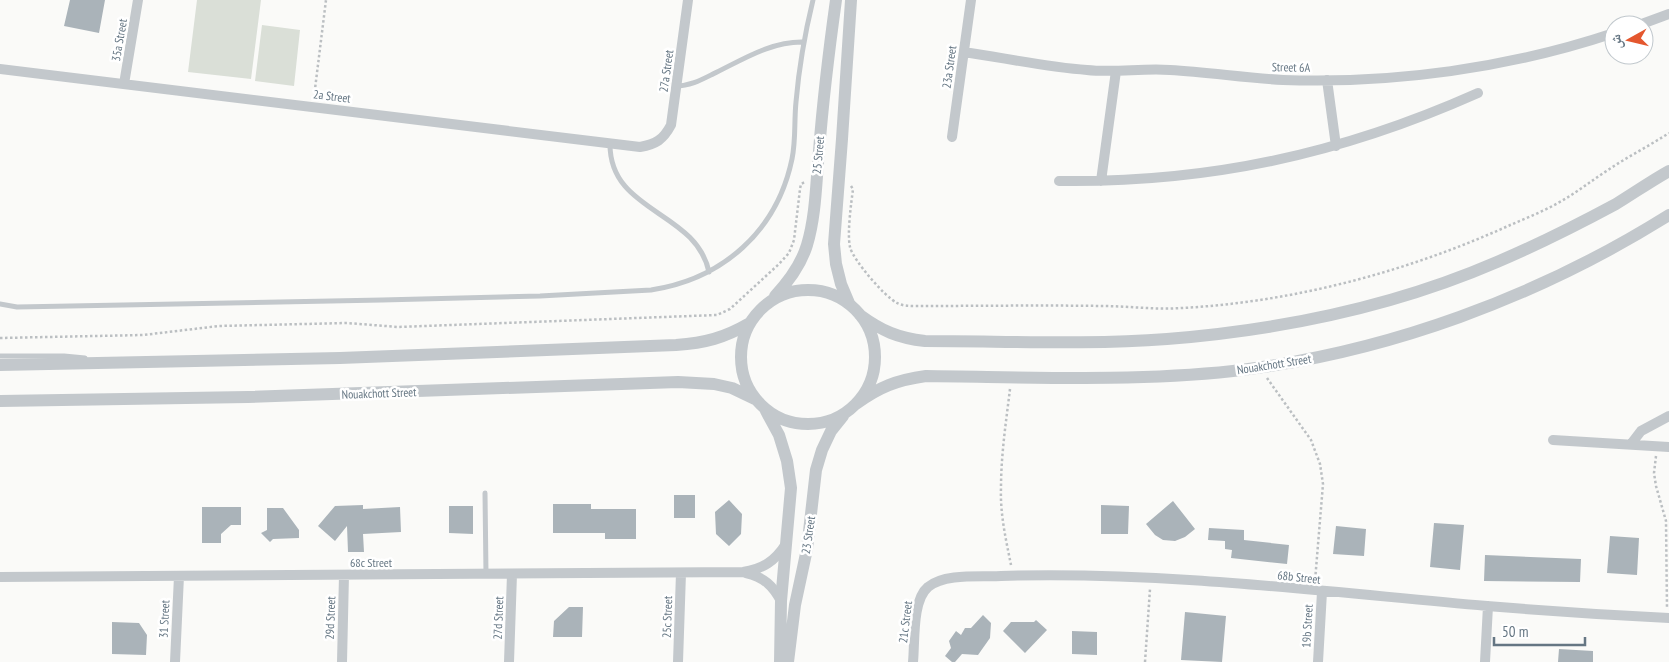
<svg xmlns="http://www.w3.org/2000/svg" width="1669" height="662" viewBox="0 0 1669 662" font-family="'PT Sans Narrow','Noto Naskh Arabic',sans-serif">
	<style>
		.green { fill: #dadfd7 }
		.building { fill: #aab3b9 }
		.lines { fill: none; stroke-linecap: round; stroke-linejoin: round }
		.path { stroke: #bbbfc2; stroke-width: 2.5; stroke-dasharray: 2.5 2.5; stroke-linecap: butt }
		.service { stroke: #c3c8cc; stroke-width: 5 }
		.minor { stroke: #c3c8cc; stroke-width: 10 }
		.tertiary { stroke: #c3c8cc; stroke-width: 12 }
		.labels { text-anchor: middle; dominant-baseline: central; stroke-width: 5; stroke-linejoin: round; paint-order: stroke }
		.street-label { font-size: 12px; fill: #657683; stroke: #fff }
	</style>
	<rect width="100%" height="100%" fill="#fafaf8"/>
	<!-- green -->
	<path class="green" d="M197,0H261L251,79L188,72Z
		M262,25L300,30L294,86L255,81Z"/>
	<!-- building -->
	<path class="building" d="M70,0H105L99,33L64,26Z
		M674,495H695V518H674Z
		M729,500L742,514L741,534L729,546L716,534L715,512Z
		M1173,501L1195,529L1185,537L1175,541L1163,540L1155,535L1146,524Z
		M553,504H591V509H636V539H605V533H553Z
		M363,505V509L400,507L401,532L363,534L364,552H348L347,526L335,541L318,526L335,506Z
		M1101,505L1129,506L1128,534H1101Z
		M449,506H473V534L449,533Z
		M202,507H241V525H231L221,534V543H202Z
		M267,508H283L299,530V538L273,539L270,542L261,533L267,530Z
		M1434,523L1464,525L1460,570L1430,567Z
		M1336,526L1366,529L1364,556L1333,554Z
		M1209,528L1244,530V540L1289,545L1287,564L1231,558L1232,550L1225,549V541L1208,540Z
		M1610,536L1639,538L1637,575L1607,573Z
		M1485,555L1581,559L1580,582L1484,581Z
		M569,607H583L582,637H553L554,621Z
		M1185,612L1226,616L1222,662L1181,660Z
		M983,615L991,623L990,638L978,655L962,654L955,662H952L945,656L951,648L949,641L956,631L961,635L965,628H971Z
		M1036,620L1047,630L1025,653L1003,631L1011,622H1034Z
		M112,622L139,623L147,635L146,655L112,654Z
		M1072,631L1097,632V655L1072,654Z
		M1559,649L1593,651V662H1558Z"/>
	<g class="lines">
		<!-- path -->
		<path class="path" d="M314,97L326,0
			M851,186L853,189C851,205 847,233 850,247C853,260 885,297 897,303C903,306 909,306 916,306C978,306 1040,305 1102,306C1129,306 1155,310 1182,308C1293,302 1406,272 1508,226C1524,219 1542,212 1558,203C1576,193 1591,181 1608,170C1627,157 1649,146 1669,133
			M0,338L143,335L219,326L347,323L398,327L717,315L730,309L779,264L789,253L794,240L800,189L801,184L805,182
			M1267,378L1311,440L1320,464L1323,484L1315,581
			M1010,389C1006,422 1001,455 1001,488C1000,514 1006,540 1011,565
			M1656,456L1654,473L1656,486L1666,521L1667,609
			M1145,662L1150,589"/>
		<!-- service -->
		<path class="service" d="M676,86C690,86 701,80 713,74C742,60 771,41 804,42
			M610,143C609,213 696,210 709,272
			M0,304L17,307L382,300L540,296L651,290C723,279 777,231 792,159C796,140 794,121 796,102C799,67 805,33 813,0
			M0,356H64L85,358
			M485,493L486,574"/>
		<!-- minor -->
		<path class="minor" d="M1639,25L1669,14
			M964,52C1005,58 1046,67 1087,70C1115,73 1142,68 1170,70C1208,72 1245,78 1283,80C1394,84 1509,68 1614,33
			M0,69L640,147C656,144 663,140 671,125L688,0
			M1327,80L1336,146
			M124,84L138,0
			M952,137L971,0
			M1059,181C1209,183 1341,154 1478,93
			M1101,181L1116,71
			M1553,440L1669,447
			M1631,444L1641,431L1669,416
			M746,573C764,577 773,586 781,601
			M0,577L743,572C763,569 775,561 786,544
			M175,662L179,576
			M342,662L344,575
			M509,662L512,574
			M678,662L681,573
			M913,662C915,642 912,600 928,587C944,573 981,577 1001,576C1163,571 1326,592 1487,606C1548,611 1608,615 1669,618
			M1318,662L1322,592
			M1485,662L1488,606"/>
		<!-- tertiary -->
		<path class="tertiary" d="M741 357a67 67 0 1 1 134 0a67 67 0 1 1-134 0Z
			M775,296C789,281 801,265 807,245C816,215 816,182 819,151C823,100 829,50 836,0
			M849,303L841,284L836,264L834,244L842,139L851,0
			M860,315C882,331 898,338 925,341C1005,341 1088,345 1167,339C1280,330 1393,307 1497,262C1537,245 1577,225 1616,204C1634,193 1651,181 1669,171
			M0,365L340,358L676,345C705,343 724,338 750,323
			M0,401L248,397L678,382L714,384L732,388L755,399
			M856,404C879,387 897,380 926,376C1028,377 1131,382 1233,371C1387,353 1538,297 1669,215
			M766,411L779,435L787,461L791,488L781,601L780,662
			M788,662L795,605L807,549L816,470L822,450L831,431L843,416"/>
	</g>
	<g class="labels">
		<!-- street labels -->
		<g class="street-label">
			<text transform="translate(119 40) rotate(-80)">35a Street</text>
			<text transform="translate(949 67) rotate(-82)">23a Street</text>
			<text transform="translate(1291 67) rotate(1)">Street 6A</text>
			<text transform="translate(666 71) rotate(-82)">27a Street</text>
			<text transform="translate(332 96) rotate(7)">2a Street</text>
			<text transform="translate(818 155) rotate(-85)">25 Street</text>
			<text transform="translate(1274 364) rotate(-9)">Nouakchott Street</text>
			<text transform="translate(379 393) rotate(-2)">Nouakchott Street</text>
			<text transform="translate(808 535) rotate(-82)">23 Street</text>
			<text x="371" y="562">68c Street</text>
			<text transform="translate(1299 577) rotate(6)">68b Street</text>
			<text transform="translate(667 617) rotate(-88)">25c Street</text>
			<text transform="translate(330 618) rotate(-88)">29d Street</text>
			<text transform="translate(498 618) rotate(-88)">27d Street</text>
			<text transform="translate(164 619) rotate(-87)">31 Street</text>
			<text transform="translate(905 622) rotate(-83)">21c Street</text>
			<text transform="translate(1307 626) rotate(-87)">19b Street</text>
		</g>
	</g>
	<!-- north arrow -->
	<g transform="translate(1629 40) rotate(262)"><circle r="24" fill="#ffffff" stroke="#c1c8cd"/>
	<path d="M0-4L9 19L0 12L-9 19Z" fill="#e4572e"/>
	<text y="-8" font-size="14" font-weight="bold" text-anchor="middle" fill="#657683">ش</text>
	</g>
	<!-- scale -->
	<path d="M1494 637v8h91v-8" fill="none" stroke="#657683" stroke-width="2.5"/>
	<text x="1502" y="637" font-size="15" fill="#657683" stroke="#ffffff" stroke-width="4" paint-order="stroke">50 m</text>
</svg>
